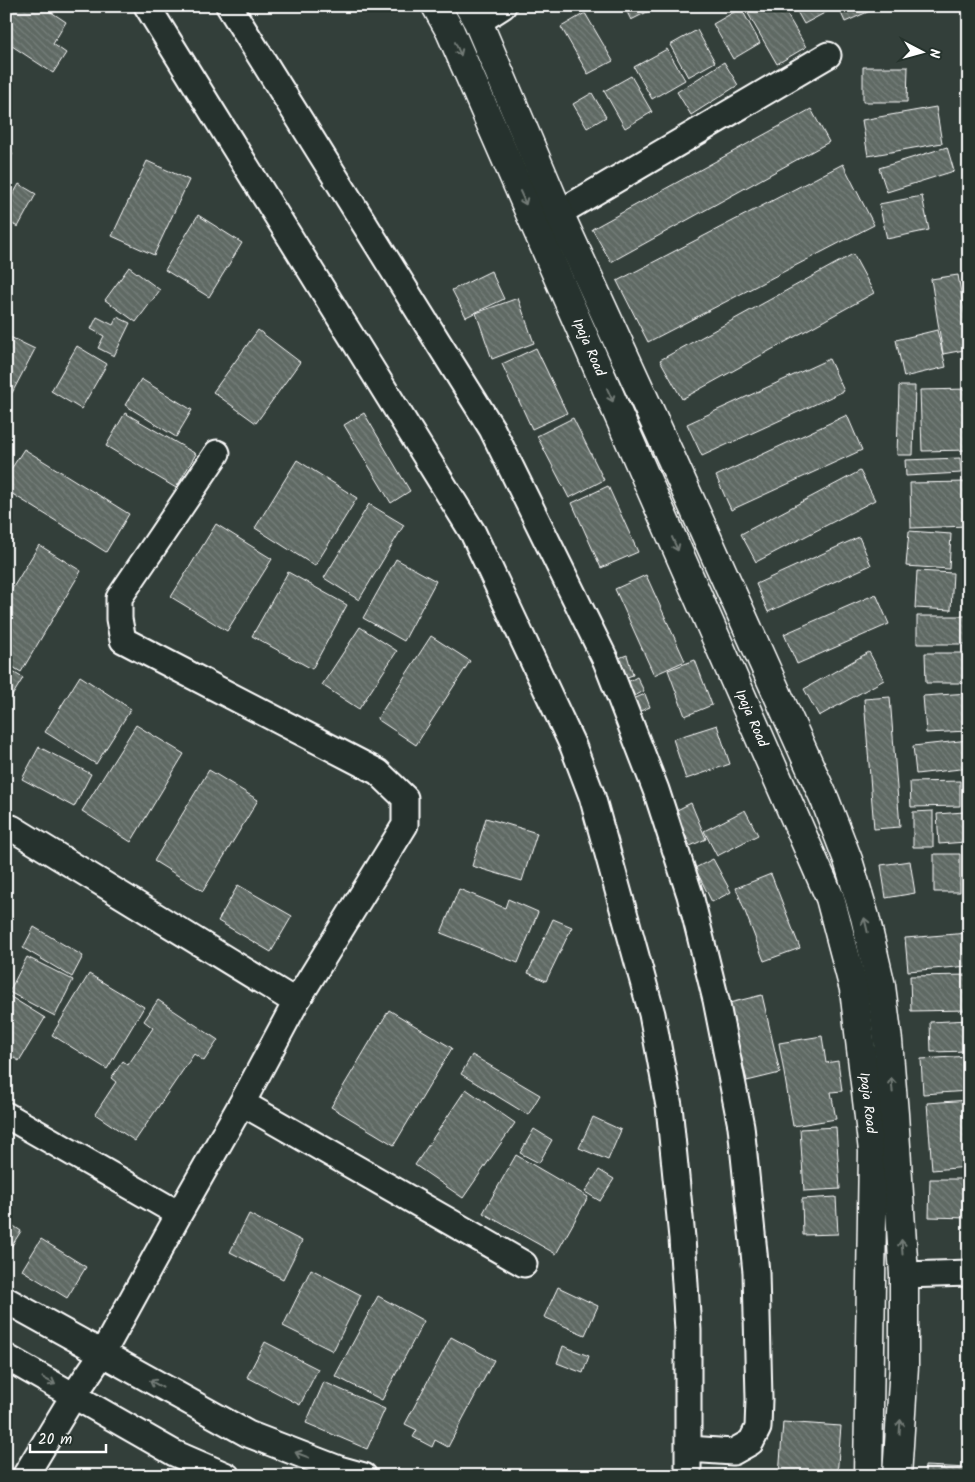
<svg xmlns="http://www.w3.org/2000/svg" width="975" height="1482" viewBox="0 0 975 1482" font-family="Kalam,sans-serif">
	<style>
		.building { fill: url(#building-back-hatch); stroke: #fff }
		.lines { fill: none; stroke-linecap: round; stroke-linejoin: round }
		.street-casing { stroke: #fff; stroke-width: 29 }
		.secondary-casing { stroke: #fff; stroke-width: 31 }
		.street { stroke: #26332d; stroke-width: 25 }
		.secondary { stroke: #26332d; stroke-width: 28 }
		.oneway { stroke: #727a76 }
		.labels { text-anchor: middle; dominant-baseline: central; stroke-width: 4; stroke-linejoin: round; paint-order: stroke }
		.street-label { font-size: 14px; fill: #fff; stroke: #26332d }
	</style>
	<defs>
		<pattern id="building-back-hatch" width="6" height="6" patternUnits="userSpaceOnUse" patternTransform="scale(1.25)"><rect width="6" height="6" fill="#5f6964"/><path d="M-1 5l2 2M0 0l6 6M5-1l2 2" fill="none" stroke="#77807b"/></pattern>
	</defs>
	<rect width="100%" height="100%" fill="#333f3a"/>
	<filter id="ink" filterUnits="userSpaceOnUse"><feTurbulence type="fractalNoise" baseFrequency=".02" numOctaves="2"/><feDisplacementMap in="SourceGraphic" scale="10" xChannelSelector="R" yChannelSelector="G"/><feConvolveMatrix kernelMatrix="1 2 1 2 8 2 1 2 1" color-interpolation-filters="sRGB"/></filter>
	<g filter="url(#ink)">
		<!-- building -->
		<path class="building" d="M6,6H42L66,22L53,44L66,53L53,73L6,42Z
			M624,6H659L631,20Z
			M752,6H782L806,47L777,64L746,10Z
			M794,6H831L832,9L804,24Z
			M838,6H870L872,10L845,22Z
			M741,8L760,43L733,59L713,24Z
			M585,13L613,61L588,74L561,27Z
			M697,30L715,62L688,77L670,45Z
			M667,49L685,80L652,99L634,67Z
			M724,62L738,85L691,115L677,92Z
			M863,67H908L907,102H863Z
			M631,76L652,112L625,128L604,91Z
			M592,93L606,117L587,128L573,104Z
			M936,107L942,143L868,156L862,120Z
			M811,109L829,142L611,262L592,229Z
			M947,147L954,171L887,192L879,168Z
			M6,150L13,154L6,166Z
			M147,161L189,180L154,255L112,236Z
			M843,164L874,225L648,342L617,281Z
			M19,184L36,194L18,227L6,221V207Z
			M922,196L929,230L887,239L879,204Z
			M198,215L242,243L209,297L165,270Z
			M853,254L874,293L682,399L660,360Z
			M129,267L160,290L136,322L105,300Z
			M491,271L504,299L466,317L452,290Z
			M958,275L969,341V349L943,354L931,279Z
			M518,298L534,343L492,359L476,313Z
			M97,317L113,325L117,317L130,323L114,356L98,348L104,336L91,329Z
			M258,330L300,362L256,423L213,392Z
			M937,330L946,367L904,377L896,340Z
			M6,335L35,349L12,393L6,390Z
			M77,346L107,364L81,409L51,391Z
			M536,348L567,413L532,429L502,364Z
			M829,359L844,391L702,456L687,424Z
			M141,379L192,410L176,437L125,405Z
			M899,386H915L913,455H897Z
			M969,389V450L922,451L920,390Z
			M125,413L196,454L176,488L106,446Z
			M364,413L410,491L391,503L344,425Z
			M847,415L862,450L731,510L716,476Z
			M573,418L604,480L569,498L537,436Z
			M24,449L129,514L106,552L6,490V477Z
			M960,458L961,473L906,476L905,460Z
			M297,460L357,498L315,566L255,528Z
			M860,471L875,500L756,562L741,534Z
			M969,482V526L911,528L910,483Z
			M608,486L638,552L601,568L572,503Z
			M369,504L404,525L359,600L324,578Z
			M216,524L272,559L227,631L171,597Z
			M909,531L951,534L949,569L906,566Z
			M859,537L871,565L768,612L756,584Z
			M39,545L81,571L21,672L6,663V599Z
			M396,559L436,581L404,641L363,618Z
			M917,571L953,573L951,610L915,608Z
			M288,572L347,605L312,669L252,636Z
			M646,575L685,661L654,675L615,589Z
			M876,594L889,624L797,664L784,634Z
			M917,616H969V644H917Z
			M360,627L397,651L359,709L322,685Z
			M431,636L470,661L416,745L377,719Z
			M869,652L884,680L819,716L804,689Z
			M925,653H969V683H926Z
			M627,655L633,675L615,681L608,662Z
			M695,660L712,705L685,716L668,670Z
			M6,668L23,678L6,706Z
			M80,676L131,709L96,764L45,732Z
			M637,677L644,691L629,699L622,685Z
			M969,693V731L926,733L923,696Z
			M645,694L650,707L636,713L631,700Z
			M890,697L900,827L874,829L864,699Z
			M136,725L184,754L131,842L82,811Z
			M717,725L730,764L686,779L673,739Z
			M969,740V768L916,774L913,746Z
			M39,747L91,774L74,807L22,779Z
			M209,770L258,800L203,891L154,861Z
			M960,781V806L911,807L910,782Z
			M691,803L706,839L690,846L675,811Z
			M745,810L758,835L717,856L704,831Z
			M933,811V847H913V812Z
			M964,812L966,842L939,844L937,814Z
			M486,818L537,833L522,881L472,866Z
			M934,854H960V892H934Z
			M964,857H969V903H966Z
			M713,859L731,892L712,902L695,868Z
			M910,861L915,893L886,898L881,865Z
			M771,874L800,948L764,961L736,888Z
			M238,885L292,916L271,952L218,921Z
			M459,889L505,908L508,899L538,912L518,963L441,933Z
			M553,919L572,927L546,981L528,973Z
			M34,927L83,956L72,977L23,948Z
			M969,933V966L908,971L905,938Z
			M27,957L73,980L55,1016L9,992Z
			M89,974L144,1007L107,1069L52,1035Z
			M969,975V1010L911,1011L910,976Z
			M6,994L45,1018L19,1061L6,1053Z
			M762,995L780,1073L747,1081L729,1003Z
			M158,1000L218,1040L204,1061L194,1054L135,1141L95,1114L116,1082L111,1078L123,1061L128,1065L153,1028L144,1021Z
			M389,1010L452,1048L394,1145L331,1107Z
			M969,1020V1051L931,1052L930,1022Z
			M822,1036L826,1063L838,1061L842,1091L831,1092L836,1119L793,1126L779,1043Z
			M472,1055L540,1095L528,1115L461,1074Z
			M969,1056V1091L923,1094L921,1059Z
			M466,1089L515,1123L463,1198L415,1165Z
			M969,1100V1167L932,1170L927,1103Z
			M593,1117L621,1130L608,1160L579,1148Z
			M836,1127L840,1189L804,1191L800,1129Z
			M534,1129L552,1140L539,1163L520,1153Z
			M516,1155L588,1197L556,1254L483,1213Z
			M599,1170L614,1179L600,1201L585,1192Z
			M930,1179H969V1218L929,1217Z
			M836,1197L838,1234L803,1235L802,1199Z
			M249,1214L302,1241L283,1279L230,1252Z
			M6,1221L21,1231L6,1255Z
			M41,1239L86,1267L67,1298L22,1270Z
			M311,1269L361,1295L333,1351L283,1326Z
			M558,1287L598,1306L585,1335L544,1317Z
			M378,1296L424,1321L382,1400L335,1376Z
			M451,1337L494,1360L448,1447L435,1440L432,1447L413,1437L417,1430L405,1424Z
			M265,1342L318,1369L300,1405L247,1377Z
			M563,1346L589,1356L583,1373L557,1363Z
			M324,1382L385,1409L367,1449L306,1423Z
			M783,1422L841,1426L837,1476H779Z
			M925,1466L969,1468V1476H925Z"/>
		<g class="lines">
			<defs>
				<path id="street" d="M147,6L473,533L573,746L592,796L652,1014L669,1106L682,1238L688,1330V1476
					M229,6L492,429L606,661L656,790L690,895L716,1000L741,1126L756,1272L759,1399L758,1428L751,1442L733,1452L689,1449
					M478,22L503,6
					M559,213L828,55
					M12,828L296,1002
					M242,1103L524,1264
					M6,1115L179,1214
					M904,1275L969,1273
					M6,1300L248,1434L339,1469L364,1476
					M6,1357L174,1453L227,1476
					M25,1476L74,1395L102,1354L179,1214L242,1103L296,1002L405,825V798L378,772L123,640L119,619V598L217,453"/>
				<g id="secondary">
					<path id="s1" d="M436,6L450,31L830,898L854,989L873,1151L868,1476"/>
					<path d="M469,6L478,22L559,213L674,464L825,800L848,860L865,917L881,986L888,1041L894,1114L904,1275V1366L897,1476"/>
				</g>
			</defs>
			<!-- street casing -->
			<use href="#street" class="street-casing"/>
			<!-- secondary casing -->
			<use href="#secondary" class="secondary-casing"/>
			<!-- street -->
			<use href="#street" class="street"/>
			<!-- secondary -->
			<use href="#secondary" class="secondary"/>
		</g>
		<!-- one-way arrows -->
		<defs><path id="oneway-shaft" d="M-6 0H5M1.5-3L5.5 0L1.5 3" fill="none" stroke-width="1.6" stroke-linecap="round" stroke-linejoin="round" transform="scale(1.25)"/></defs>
		<g class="oneway">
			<use href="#oneway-shaft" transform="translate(458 49) rotate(66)"/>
			<use href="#oneway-shaft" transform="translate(523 198) rotate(66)"/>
			<use href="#oneway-shaft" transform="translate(610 395) rotate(66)"/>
			<use href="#oneway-shaft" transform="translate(675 544) rotate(66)"/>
			<use href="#oneway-shaft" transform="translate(866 925) rotate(-103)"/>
			<use href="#oneway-shaft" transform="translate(892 1085) rotate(-95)"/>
			<use href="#oneway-shaft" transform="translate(902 1247) rotate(-94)"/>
			<use href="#oneway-shaft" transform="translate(49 1381) rotate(29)"/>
			<use href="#oneway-shaft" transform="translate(156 1384) rotate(-151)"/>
			<use href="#oneway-shaft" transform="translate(900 1427) rotate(-86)"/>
			<use href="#oneway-shaft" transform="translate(302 1455) rotate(-159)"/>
		</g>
	</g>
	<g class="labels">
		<!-- street labels -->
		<g class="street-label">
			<text stroke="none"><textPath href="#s1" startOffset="374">Ipaja Road</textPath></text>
			<text stroke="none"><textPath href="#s1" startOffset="779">Ipaja Road</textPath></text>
			<text stroke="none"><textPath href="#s1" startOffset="1184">Ipaja Road</textPath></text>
		</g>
	</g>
	<!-- margin -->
	<rect width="975" height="1482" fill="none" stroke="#26332d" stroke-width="25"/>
	<rect x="12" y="12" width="950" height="1457" fill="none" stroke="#fff" stroke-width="2" filter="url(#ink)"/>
	<!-- north arrow -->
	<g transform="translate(922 52) rotate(96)" stroke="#26332d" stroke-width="4" paint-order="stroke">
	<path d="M0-4L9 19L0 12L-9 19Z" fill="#ffffff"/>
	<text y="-8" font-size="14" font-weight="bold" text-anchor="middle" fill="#ffffff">N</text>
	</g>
	<!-- scale -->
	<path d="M30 1444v8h76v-8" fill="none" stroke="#ffffff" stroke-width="2.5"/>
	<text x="38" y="1444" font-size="15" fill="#ffffff" stroke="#26332d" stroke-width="4" paint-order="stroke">20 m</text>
</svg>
